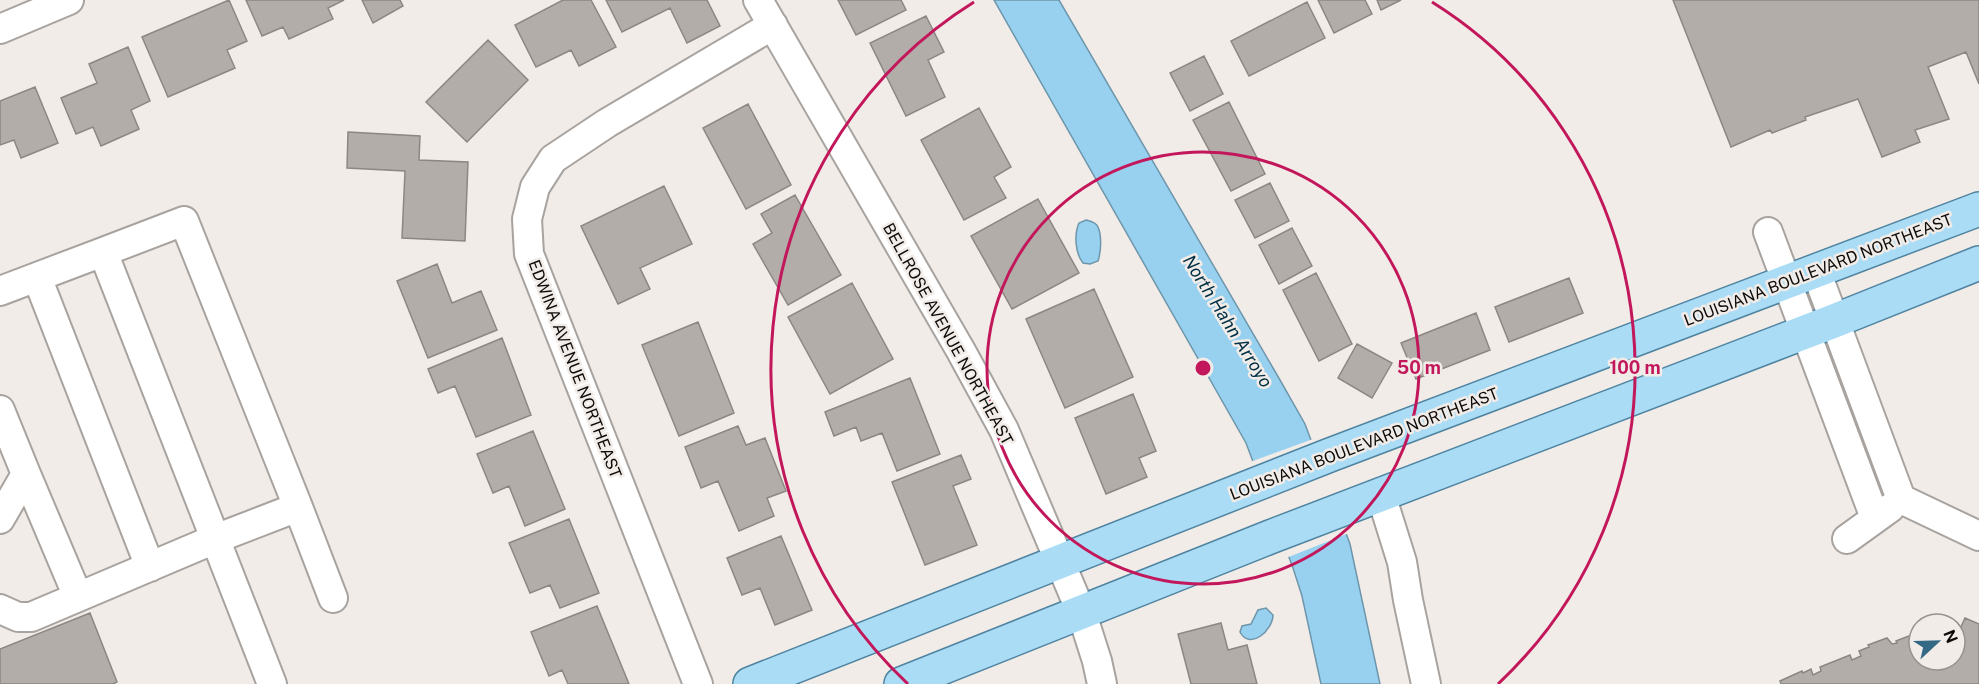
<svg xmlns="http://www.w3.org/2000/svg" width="1979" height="684" viewBox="0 0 1979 684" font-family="'Public Sans',sans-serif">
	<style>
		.water { fill: #98d1f0; stroke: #6e96ab; stroke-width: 1.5 }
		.pier { fill: #f2ece8 }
		.building { fill: #b3ada9; stroke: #8c8783; stroke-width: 1.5 }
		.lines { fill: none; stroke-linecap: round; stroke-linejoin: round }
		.minor-casing { stroke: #a8a39f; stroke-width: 32 }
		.major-casing { stroke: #4f84a0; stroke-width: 36 }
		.minor { stroke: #fff; stroke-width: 28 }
		.major { stroke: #abdcf6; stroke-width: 33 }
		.ring { fill: none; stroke: #c2185b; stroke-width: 3 }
		.labels { text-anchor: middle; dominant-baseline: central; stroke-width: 5; stroke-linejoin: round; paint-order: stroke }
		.street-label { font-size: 16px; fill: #0d0b0a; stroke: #f2ece8 }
		.water-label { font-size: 18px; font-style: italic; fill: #003045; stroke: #f2ece8 }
		.centre { fill: #c2185b; stroke: #f2ece8; stroke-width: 3 }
		.ring-label { font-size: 18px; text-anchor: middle; font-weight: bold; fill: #c2185b; stroke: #f2ece8; stroke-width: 5; stroke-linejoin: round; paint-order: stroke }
	</style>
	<rect width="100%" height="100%" fill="#f2ece8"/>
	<!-- water -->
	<path class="water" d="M994,0H1059L1280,380L1305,424L1350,544L1380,684H1321L1302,596L1293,568L1246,443Z
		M1086,220C1090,221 1096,222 1098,227C1102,236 1101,252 1098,261L1090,264L1083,263C1075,253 1074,234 1079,223Z
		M1266,608L1273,615C1273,630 1250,651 1240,632L1242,626L1251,624L1258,610Z"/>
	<!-- pier -->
	<path class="pier" d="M1313,439L1349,533L1286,558L1250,462Z"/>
	<!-- building -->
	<path class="building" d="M229,0L247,41L227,50L235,68L168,97L142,37Z
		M246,0H344L328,8L333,19L289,39L283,27L262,36Z
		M362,0H400L403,6L373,23Z
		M563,0H591L616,47L579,66L571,50L536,67L515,25Z
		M606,0H707L720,26L687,43L670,8L622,32Z
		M838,0H901L906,10L856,35Z
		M1318,0H1365L1372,14L1334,33Z
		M1377,0H1401L1381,10Z
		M1673,0H1979V84L1966,52L1928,67L1949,119L1915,130L1920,142L1882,157L1858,99L1805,117L1806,120L1772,133L1770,130L1731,147Z
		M1307,2L1325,38L1249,76L1231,41Z
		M926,16L944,52L928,60L945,97L906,116L870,43Z
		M488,40L528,80L467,142L426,102Z
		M128,47L150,101L131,110L139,129L101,146L93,127L76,134L61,98L97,83L89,64Z
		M1204,56L1223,94L1190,111L1170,73Z
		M35,87L58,143L21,158L14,140L0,145V101Z
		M1229,102L1265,174L1231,191L1193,120Z
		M748,104L791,185L746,209L703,128Z
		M979,108L1011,167L994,177L1006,198L964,220L921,140Z
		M348,132L420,136L419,160L468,162L465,241L402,238L405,171L347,168Z
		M1270,183L1289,221L1255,238L1235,200Z
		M664,186L692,244L640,268L650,289L618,304L581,226Z
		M795,195L841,275L788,305L753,244L772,233L761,214Z
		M1038,199L1079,273L1012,309L971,236Z
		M1292,228L1312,266L1279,284L1259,245Z
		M437,264L452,303L481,291L497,330L428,358L397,281Z
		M1316,273L1352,344L1319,361L1283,290Z
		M1569,278L1583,313L1509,342L1495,307Z
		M852,283L893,359L830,394L788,317Z
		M1094,289L1133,377L1065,408L1026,319Z
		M1476,313L1490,350L1416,379L1401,343Z
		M698,322L734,413L679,436L642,345Z
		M502,338L531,415L476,437L455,386L438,393L428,369Z
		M1357,344L1392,363L1372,398L1338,378Z
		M910,378L940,454L897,471L882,433L861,441L856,427L834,436L825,412Z
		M1133,394L1156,451L1139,458L1147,477L1106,494L1075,418Z
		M738,426L746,445L765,438L786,491L767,498L774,516L739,531L718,481L701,488L685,447Z
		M533,431L565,509L525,526L509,486L493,493L477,454Z
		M961,455L971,479L953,486L977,545L925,565L892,482Z
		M569,519L599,593L560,608L550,585L530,593L509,543Z
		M781,536L812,610L775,625L760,588L742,595L727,558Z
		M597,606L629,684H568L562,670L549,676L531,632Z
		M90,613L117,682L113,684H0V649Z
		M1965,618L1979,624V684H1781L1780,681L1802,671L1803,673L1811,669L1813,675L1821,671L1820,667L1850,655L1852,660L1861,656L1859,651L1869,647L1868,645L1887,638L1892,644L1897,643L1896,641L1919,632V660H1955V640Z
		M1221,623L1228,650L1247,645L1257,684H1191L1178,634Z"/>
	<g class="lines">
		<defs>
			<path id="minor" d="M758,0L961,351L1004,430L1082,614L1097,661L1102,684
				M0,29L69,0
				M1768,232L1875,518
				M103,252L184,221L298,507
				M1816,271L1901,499L1979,536
				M37,277L150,567
				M0,291L103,252L272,684
				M0,410L26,474L0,519
				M26,474L78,597
				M1381,495L1402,562L1408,600L1426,684
				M1847,539L1890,508
				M0,609L18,617H31L215,539L298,507L333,598
				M698,684L529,254L527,219L535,187L553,159L607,123L773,25"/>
			<path id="major" d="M750,684L1330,455L1979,209
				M901,684L1270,537L1834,321L1979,263"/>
		</defs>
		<!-- minor casing -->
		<use href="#minor" class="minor-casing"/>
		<!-- major casing -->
		<use href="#major" class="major-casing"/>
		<!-- minor -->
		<use href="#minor" class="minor"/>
		<!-- major -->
		<use href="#major" class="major"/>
	</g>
	<!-- distance rings -->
	<g class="ring">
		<circle cx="1203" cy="368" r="216"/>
		<path d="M908 684A432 432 0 0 1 974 2M1432 2A432 432 0 0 1 1498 684"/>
	</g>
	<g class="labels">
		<!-- street labels -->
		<g class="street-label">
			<text transform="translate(1818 270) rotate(-21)">LOUISIANA BOULEVARD NORTHEAST</text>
			<text transform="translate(948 334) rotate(61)">BELLROSE AVENUE NORTHEAST</text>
			<text transform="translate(575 369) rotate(69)">EDWINA AVENUE NORTHEAST</text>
			<text transform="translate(1364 444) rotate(-21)">LOUISIANA BOULEVARD NORTHEAST</text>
		</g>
		<!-- water labels -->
		<g class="water-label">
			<text transform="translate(1228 321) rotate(58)">North Hahn Arroyo</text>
		</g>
	</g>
	<circle cx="1203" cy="368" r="9" class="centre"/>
	<g class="ring-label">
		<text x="1419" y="374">50 m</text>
		<text x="1635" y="374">100 m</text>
	</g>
	<!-- north arrow -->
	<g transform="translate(1937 642) rotate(68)"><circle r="28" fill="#f2ece8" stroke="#96928f" stroke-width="1.5"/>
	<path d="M0-4.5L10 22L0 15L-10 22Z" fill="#336985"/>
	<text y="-9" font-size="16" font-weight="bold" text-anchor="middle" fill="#0d0b0a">N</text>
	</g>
</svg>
